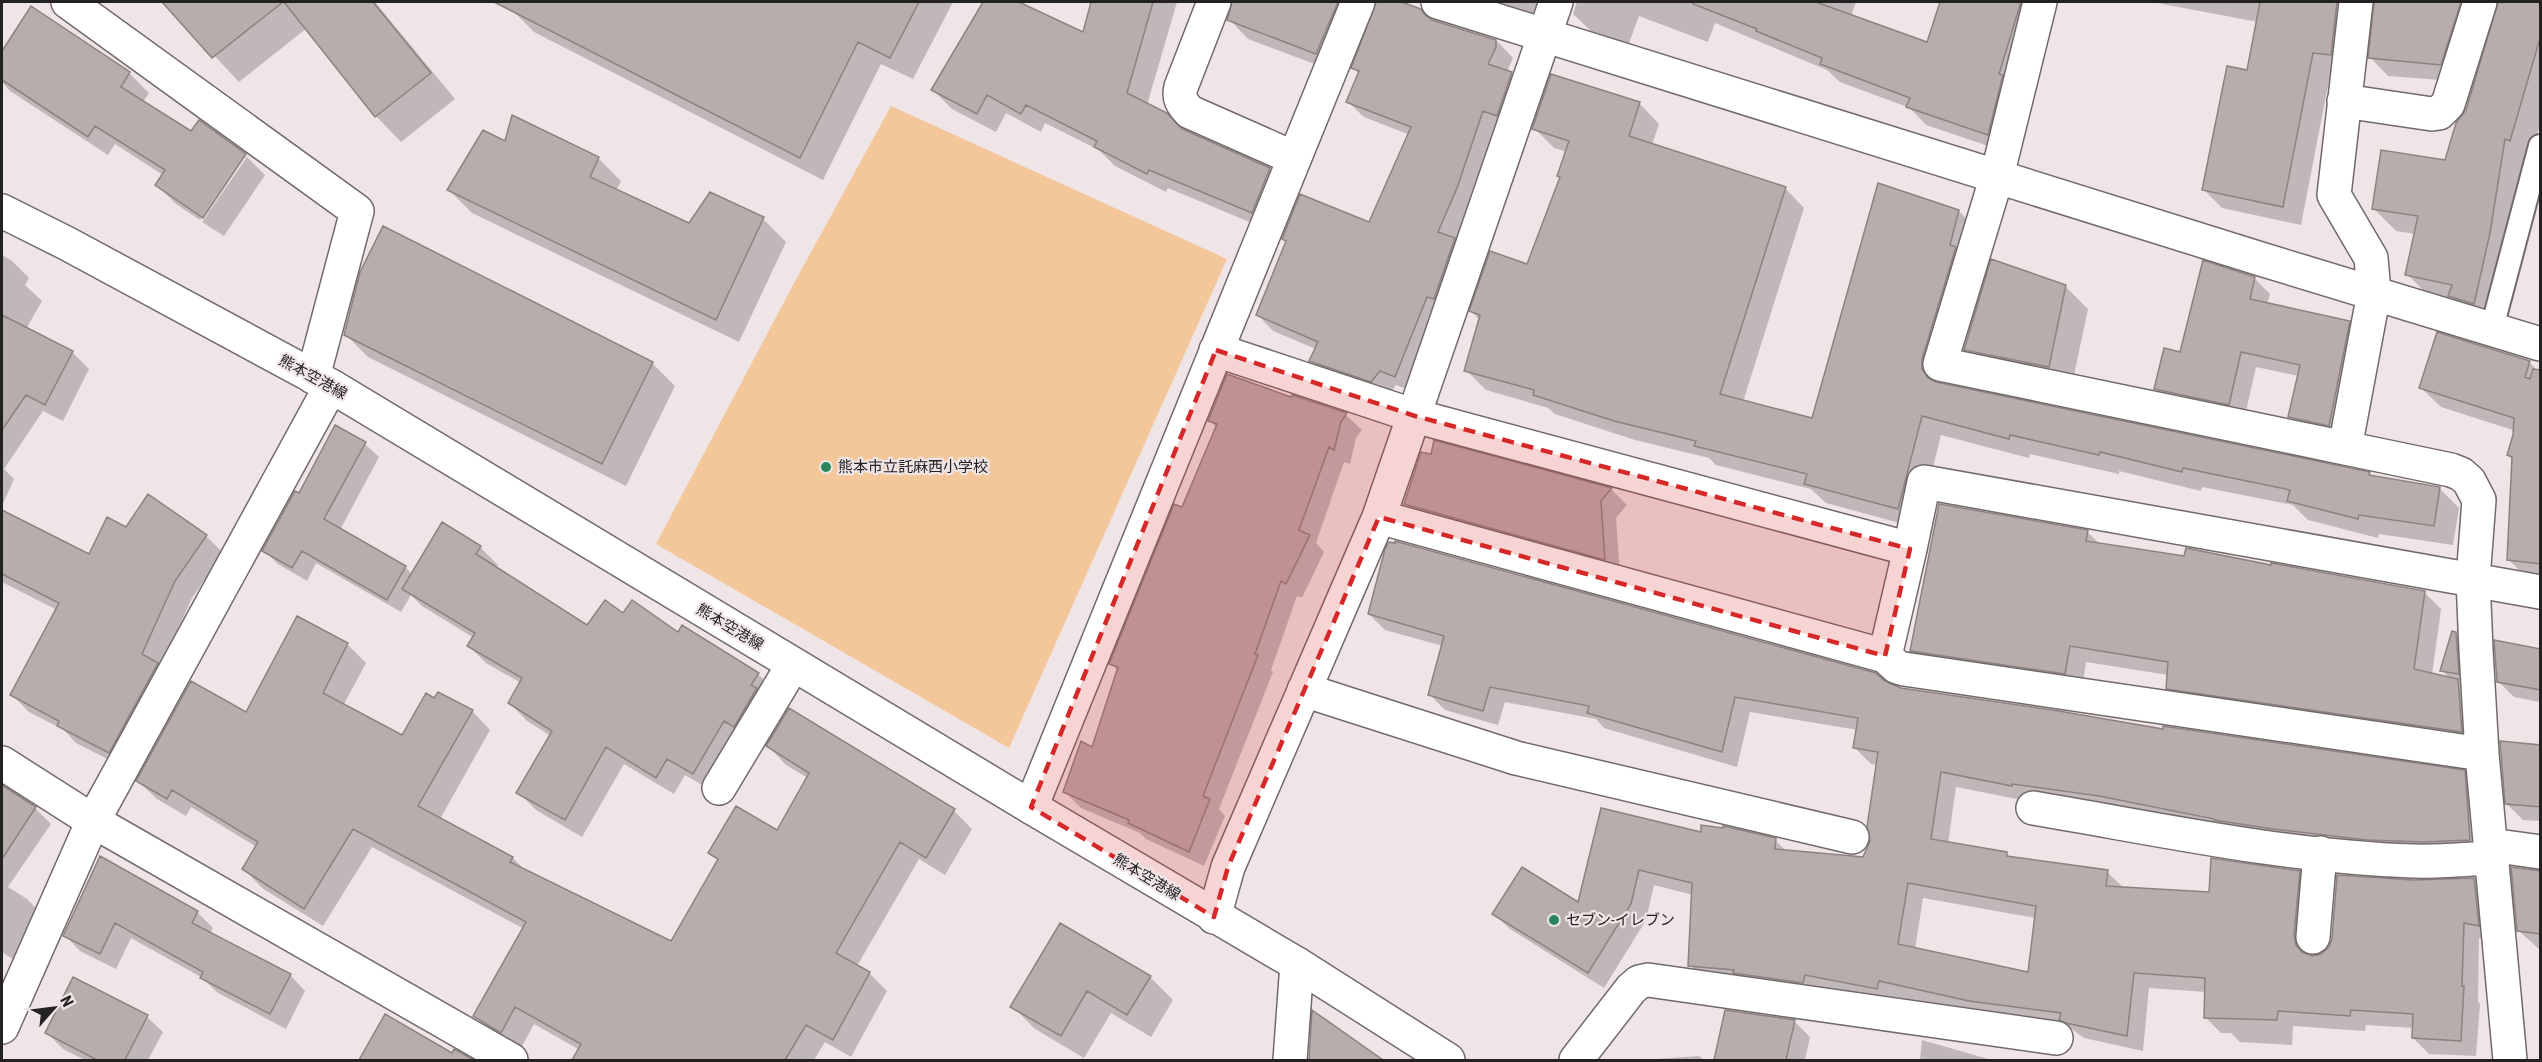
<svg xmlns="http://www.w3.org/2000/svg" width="2542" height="1062" viewBox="0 0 2542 1062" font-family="'Roboto Condensed','Noto Sans JP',sans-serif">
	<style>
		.green { fill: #f3c79a }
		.shadow { fill: #0003; fill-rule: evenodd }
		.building { fill: #b7adab; stroke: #8c8380; stroke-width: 1.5; fill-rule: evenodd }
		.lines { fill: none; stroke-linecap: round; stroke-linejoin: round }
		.lane-casing { stroke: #72696b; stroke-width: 26 }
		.street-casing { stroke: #72696b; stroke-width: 36 }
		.secondary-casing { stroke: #72696b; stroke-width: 36 }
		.lane { stroke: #fff; stroke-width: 22 }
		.street { stroke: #fff; stroke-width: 33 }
		.secondary { stroke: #fff; stroke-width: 33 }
		.marked { fill: #d62828; fill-opacity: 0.2; stroke: #d62828; stroke-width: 4.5; stroke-dasharray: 12 8; stroke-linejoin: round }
		.poi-dot { fill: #28855c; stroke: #efe5e7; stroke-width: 2 }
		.labels { text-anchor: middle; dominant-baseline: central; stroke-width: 4.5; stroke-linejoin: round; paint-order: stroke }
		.street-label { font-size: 15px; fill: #242121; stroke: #efe5e7 }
		.poi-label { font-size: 15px; fill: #242121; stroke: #efe5e7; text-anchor: start }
	</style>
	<rect width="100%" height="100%" fill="#efe5e7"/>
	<!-- green -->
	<path class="green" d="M891,106L1227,259L1009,748L656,544L793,285Z"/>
	<!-- shadow -->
	<path class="shadow" d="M164,2H375L455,99L401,142L376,116L307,28L239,82Z
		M515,2H953L913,79L881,64L823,180L534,32L511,9Z
		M985,2H1016L1084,34L1093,2H1177L1147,105L1182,131L1269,169L1289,188L1271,231L1168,188L1166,192L1115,166L1099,150L1045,123L1041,132L1006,113L996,132L952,109L933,90Z
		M1200,2H1373L1375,3L1366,6L1336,72L1248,39L1229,19L1233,2L1220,9Z
		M1378,2H1398L1420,11L1432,21L1498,42L1513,58L1507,72L1527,89L1456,241L1470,255L1411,391L1396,385L1387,397L1326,376L1311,361L1316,349L1273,331L1258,315L1370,224L1410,135L1364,117L1348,102L1359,73L1353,68L1377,9Z
		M1468,2H1538L1529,21Z
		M1577,2H1856L1851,16L1927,44L1941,2H2048L2006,152L1926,125L1910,108L1840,82L1827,70L1715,23L1708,42L1639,16L1628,46L1592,32L1573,14Z
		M2152,2H2374L2367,3L2349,72L2331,70L2301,225L2222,208L2204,190L2248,71L2258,22Z
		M2376,2H2447L2441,80L2388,76L2370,57Z
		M2500,2H2540V124L2530,160L2524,158L2509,253L2494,323L2470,316L2454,300L2427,294L2407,274L2416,234L2396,231L2373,208L2440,182L2467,110Z
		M31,8L129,73L149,93L143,102L192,133L199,122L247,157H243L200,220L176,204L157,185L163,175L115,144L108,155L10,91L2,82V54Z
		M1552,76L1640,104L1659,124L1652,145L1785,188L1804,208L1743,402L1813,419L1959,211L1978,231L1941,385L2369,474L2372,477L2439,488L2459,508L2453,545L2379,534L2378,538L2308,520L2293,505L2202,487L2201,491L2119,471V474L2030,454L2029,458L1941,435L1918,528L1826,503L1811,489L1716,465L1709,458L1635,440L1555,414L1548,408L1486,390L1466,370L1480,320L1471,311L1528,266L1561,178L1559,176L1567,152L1554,148L1534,128Z
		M506,144L598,158L621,181L616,191L689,225L763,219L786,242L739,342L472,213L449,190Z
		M247,157L265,175L224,236L202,222Z
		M2,255L12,261L29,278L25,285L42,301L26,329L72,352L89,369L63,421L43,411L4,469L14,479L2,506Z
		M2254,278L2270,294L2267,304L2349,323L2365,339L2345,440L2305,432L2290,417L2299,376L2256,367L2244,420L2171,404L2156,389L2181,354Z
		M2065,286L2088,309L2071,389L1988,372L1966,349Z
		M345,334L652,363L675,386L626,486L368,357Z
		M2529,362L2540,373V580L2528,579L2508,559L2513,460L2508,455L2516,431L2441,407L2421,388Z
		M1293,397L1346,415L1362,430L1356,438L1350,464L1344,462L1316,543L1324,552L1302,598L1297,596L1271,670L1273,672L1219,809L1225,816L1204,866L1146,839L1140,833L1081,808L1065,792L1093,749L1118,671L1111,664L1183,509L1217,428L1210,421Z
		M336,427L365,444L379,457L340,530L405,567L413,575L480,547L498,565L495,568L588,627L624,615L678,634L758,674L775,691L711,790L685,775L674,794L624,764L582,837L536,810L518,792L551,736L527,721L510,703L521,683L486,663L469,646L474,638L422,606L411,595L401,612L316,563L307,581L278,564L264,550L299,495Z
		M1435,442L1612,490L1627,505L1616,518L1620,574L1421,520L1406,504L1432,456Z
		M2,511L90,556L126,529L206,536L223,553L192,598L161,667L127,769L76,743L64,730L29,712L12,695L57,610L2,582Z
		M2087,532L2100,544L2185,557L2272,567L2424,592L2441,609L2432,675L2450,678L2442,671L2456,634L2479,657L2478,748L2184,705L2167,688L2168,675L2086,662L2082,690L1928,667L1911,650Z
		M1369,614L1884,682L1901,689L2164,731L2464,772L2480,788L2485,856L2439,858L2027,801L1956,787L1948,844L2006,854L2011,858L2107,872L2123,887L2210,893L2299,872L2315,888L2310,957L2322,955L2413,881L2474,879L2490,895L2494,940L2479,938L2478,1002L2480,1004L2476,1056L2429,1054L2413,1038L2414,1028L2366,1025L2365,1031L2293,1026L2292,1045L2240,1042L2231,1033H2221L2205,1017L2206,992L2149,988L2143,1051L2084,1038L2069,1027L1706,981L1690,965L1693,895L1654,885L1646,920L1604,988L1510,929L1494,914L1579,905L1602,810L1702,834L1775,840L1786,851L1864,858L1872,841L1878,765L1871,764L1855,748L1858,730L1750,712L1737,767L1604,728L1596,719L1505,702L1498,725L1445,710L1429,694L1443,646L1385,630ZM1923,898L2036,918L2029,973L1915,949Z
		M298,618L347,644L366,663L343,706L402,737L435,700L472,711L490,730L440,819L513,858L527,872L672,943L719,861L710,853L778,832L808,778L786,765L768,746L954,811L972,829L945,875L919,859L857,966L869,973L887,991L851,1057L825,1042L814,1060H695L688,1056L685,1060H573L580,1050L534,1024L520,1050L493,1034L475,1016L524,929L372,847L323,926L262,888L244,869L257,847L191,807L186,816L157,799L138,781L247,715Z
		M2540,650V702L2514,697L2498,681Z
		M2540,746V821L2523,820L2507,804Z
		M2,787L35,808L51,824L8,887L27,899L43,915L14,960L2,952Z
		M100,858L197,912L213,928L210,934L290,975L305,991L286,1029L218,993L201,977L131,938L116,969L80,951L65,935Z
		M2540,872V950L2518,930Z
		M1150,977L1173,1000L1151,1037L1111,1013L1084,1058L1035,1029L1012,1006Z
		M1314,1013L1380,1060H1310Z
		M147,1017L163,1032L148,1060H85L63,1049L47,1033Z
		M385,1017L463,1060H361Z
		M1794,1021L1810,1037L1805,1060H1724L1717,1053Z
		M1922,1040L1992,1060H1920Z
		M1699,1056L1704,1060H1656V1059Z"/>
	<!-- building -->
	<path class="building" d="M162,2H283L212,58Z
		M284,2H373L431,73L375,117Z
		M494,2H919L890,58L858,42L800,158Z
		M983,2H1019L1083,32L1091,2H1153L1127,93L1167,113L1182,129L1270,168L1252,213L1149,170L1147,174L1094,147L1097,141L1026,105L1021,114L987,95L977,114L931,90Z
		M1232,2H1338L1316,54L1227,20Z
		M1376,2H1402L1421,9L1425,15L1432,20L1496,40V47L1488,64L1512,72L1497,116L1483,111L1457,188L1438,232L1455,238L1434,299L1427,297L1395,377L1380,371L1371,382L1309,361L1318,342L1256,315L1286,241L1282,239L1300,194L1369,222L1411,127L1346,102L1359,71L1351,68Z
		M1693,2H1816L1927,42L1940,2H2021L1999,74L2003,75L1988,135L1906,107L1910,98L1820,64L1822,58L1756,31L1757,29L1693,4Z
		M2260,2H2337L2331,55L2313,53L2283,207L2202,190L2227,66L2247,70Z
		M2374,2H2461L2441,65L2368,58Z
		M2498,2H2541V35L2510,141L2505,139L2490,233L2474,304L2448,296L2452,285L2405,275L2418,216L2372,209L2381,150L2445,160L2456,123L2466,110Z
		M31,6L130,72L121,87L191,131L199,120L246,154L203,218L155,185L165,170L95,126L88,137L2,80V51Z
		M1551,74L1640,102L1629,136L1786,187L1720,394L1812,418L1878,183L1959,210L1950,245L1956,247L1922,359V369L1928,378L1936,382L2370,472L2369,475L2440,487L2434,526L2359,515L2358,519L2287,501L2290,490L2183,468L2182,472L2100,452L2099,455L2010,435L2009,439L1922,416L1898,509L1804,484L1807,474L1694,446L1696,441L1614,421L1533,395L1534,390L1464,371L1480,315L1469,311L1490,251L1527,264L1560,177L1557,176L1569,141L1532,129Z
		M512,115L599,157L590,177L689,223L710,192L764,217L716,320L447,190L483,130L505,141Z
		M383,226L653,362L602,464L344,335L360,272Z
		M1991,259L2066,285L2049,367L1964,350Z
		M2203,260L2255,277L2250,299L2350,321L2329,426L2288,417L2300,365L2241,352L2229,405L2154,389L2164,348L2180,352Z
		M2,315L73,351L45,405L26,395L2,430Z
		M2437,332L2530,361L2525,377L2530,379L2533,369L2541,370V564L2507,560L2512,457L2507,455L2513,435L2514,418L2419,388Z
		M1227,374L1291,397L1292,395L1347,413L1341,422L1334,450L1329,447L1299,530L1310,535L1286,584L1281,581L1255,654L1258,655L1203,796L1210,799L1189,852L1128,823L1129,820L1063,792L1081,741L1092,747L1118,667L1109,664L1174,504L1182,507L1217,424L1208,421Z
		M335,425L366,442L324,519L406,566L387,600L302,551L292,568L262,551L295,491L299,493Z
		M1434,440L1612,488L1601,501L1605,560L1404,504L1421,452L1431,454Z
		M148,494L207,535L175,581L142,654L158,663L109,753L57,726L59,721L10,695L59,603L2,574V510L89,554L107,517L126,527Z
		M1939,504L2088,530L2086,541L2184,556L2186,548L2271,565V563L2425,591L2414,669L2458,679L2462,732L2166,689L2168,662L2070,646L2065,674L1910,651Z
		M442,522L481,546L476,554L587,625L605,600L623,613L632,600L678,632L682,625L759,673L751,685L757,688L734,727L724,721L693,774L667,759L656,778L606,747L565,820L516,793L552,731L508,703L522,678L467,646L475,633L402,589Z
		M1395,541L1876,673L1885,681L1901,688L2059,711L2163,729V726L2465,770L2470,840L2423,842L2367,840L2273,829L2214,820V819L2099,796L2012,784V786L1941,772L1931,839L2007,852V856L2108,870L2106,886L2209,892L2211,858L2300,871L2294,936L2296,945L2302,952L2312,956L2321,954L2329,947L2332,939L2337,875L2413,880L2474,878L2479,926L2464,923L2462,986H2464L2461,1041L2412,1038L2413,1014L2351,1010L2350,1016L2278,1011L2277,1020L2204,1018L2205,978L2134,973L2127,1036L2066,1023L2059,1020L2061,1013L1969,1001L1879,981L1877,989L1805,975L1803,983L1733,973L1734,970L1688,966L1692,883L1639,870L1631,904L1588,973L1492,914L1522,867L1578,902L1601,808L1701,832V825L1723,828V826L1776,838L1775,849L1863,857L1870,841L1867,827L1878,752L1853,748L1858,718L1735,697L1722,752L1587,713L1589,706L1490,687L1483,711L1428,695L1444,636L1368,614L1385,549L1389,542L1395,543ZM1908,883L2036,906L2028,972L1898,944Z
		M297,616L348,643L323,693L402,735L426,693L434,698L438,692L473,710L418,806L513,857L510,862L671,941L718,859L708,853L736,806L777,830L809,773L766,746L789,708L955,809L926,858L900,842L836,953L870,972L833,1040L806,1025L785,1060H572L581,1044L515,1007L501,1033L473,1016L526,922L353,829L304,909L242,869L258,842L172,790L167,799L136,781L191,681L246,712Z
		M2452,631L2456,632L2459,674L2440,671Z
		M2494,640L2541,649V690L2497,682Z
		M2500,741L2541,745V807L2505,804Z
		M2,785L36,807L2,859Z
		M100,856L198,911L192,923L291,974L270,1014L200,978L203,972L115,923L100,954L63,936Z
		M2511,867L2541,871V934L2517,931Z
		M1060,923L1151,976L1127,1015L1087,991L1061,1036L1010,1007Z
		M73,977L148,1015L125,1060H97L45,1033Z
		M1312,1010L1383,1060H1309Z
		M1725,1010L1795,1020L1786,1060H1714Z
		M385,1014L452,1053L454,1049L474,1060H359Z"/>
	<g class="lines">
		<defs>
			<path id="lane" d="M2492,328L2540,146"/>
			<path id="street" d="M68,2L357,211L313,377
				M1214,2L1181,87C1178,98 1182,104 1190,112L1294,158
				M1438,2L2264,260L2540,344
				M2040,2L1997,176L1940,364L2345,448L2374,293L2371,258L2334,195L2356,2
				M2344,101L2432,114L2439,113L2448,104L2480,2
				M1216,350L1415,416L1910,549L1885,656
				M2345,448L2451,470L2461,474L2469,481L2479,500L2473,579L2476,650L2482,754L2510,1060
				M1379,517L1885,656L1897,667L1904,669L2482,754
				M1910,549L1924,482L2540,592
				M1304,690L1516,758L1852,837
				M2,763L93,821L511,1060
				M719,788L793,665
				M1031,807L1358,2
				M2033,808C2159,829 2286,857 2413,861C2439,862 2465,859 2491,858
				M2490,845L2540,852
				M1214,917L1228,867L1379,517L1556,2
				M2313,937L2320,853
				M2,1027L93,821L331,386
				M1290,1060L1297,964
				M1576,1060L1631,989L1639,982L1648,980L2056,1038"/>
			<path id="secondary" d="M2,211L66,243L331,386L1031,807L1297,964L1448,1060"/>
		</defs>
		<!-- lane casing -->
		<use href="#lane" class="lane-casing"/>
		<!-- street casing -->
		<use href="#street" class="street-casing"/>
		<!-- secondary casing -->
		<use href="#secondary" class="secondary-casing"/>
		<!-- lane -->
		<use href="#lane" class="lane"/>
		<!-- street -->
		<use href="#street" class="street"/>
		<!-- secondary -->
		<use href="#secondary" class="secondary"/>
	</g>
	<!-- marked area -->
	<path class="marked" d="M1216,350L1415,416L1910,549L1885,656L1379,517L1228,867L1214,917L1031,807Z"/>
	<!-- markers -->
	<g class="poi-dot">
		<circle cx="826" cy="467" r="6"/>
		<circle cx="1554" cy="920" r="6"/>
	</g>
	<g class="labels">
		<!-- street labels -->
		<g class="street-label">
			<text transform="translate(313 377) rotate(29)">熊本空港線</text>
			<text transform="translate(730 627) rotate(31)">熊本空港線</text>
			<text transform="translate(1147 877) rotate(31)">熊本空港線</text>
		</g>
		<!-- poi labels -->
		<g class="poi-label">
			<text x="838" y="467">熊本市立託麻西小学校</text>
			<text x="1566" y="920">セブン-イレブン</text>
		</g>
	</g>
	<!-- border -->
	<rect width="2542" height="1062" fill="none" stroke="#242121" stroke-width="6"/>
	<!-- north arrow -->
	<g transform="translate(54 1008) rotate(62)" stroke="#efe5e7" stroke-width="4.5" paint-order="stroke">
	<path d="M0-4.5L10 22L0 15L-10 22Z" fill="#242121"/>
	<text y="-9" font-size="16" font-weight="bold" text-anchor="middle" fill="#242121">N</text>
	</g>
</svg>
